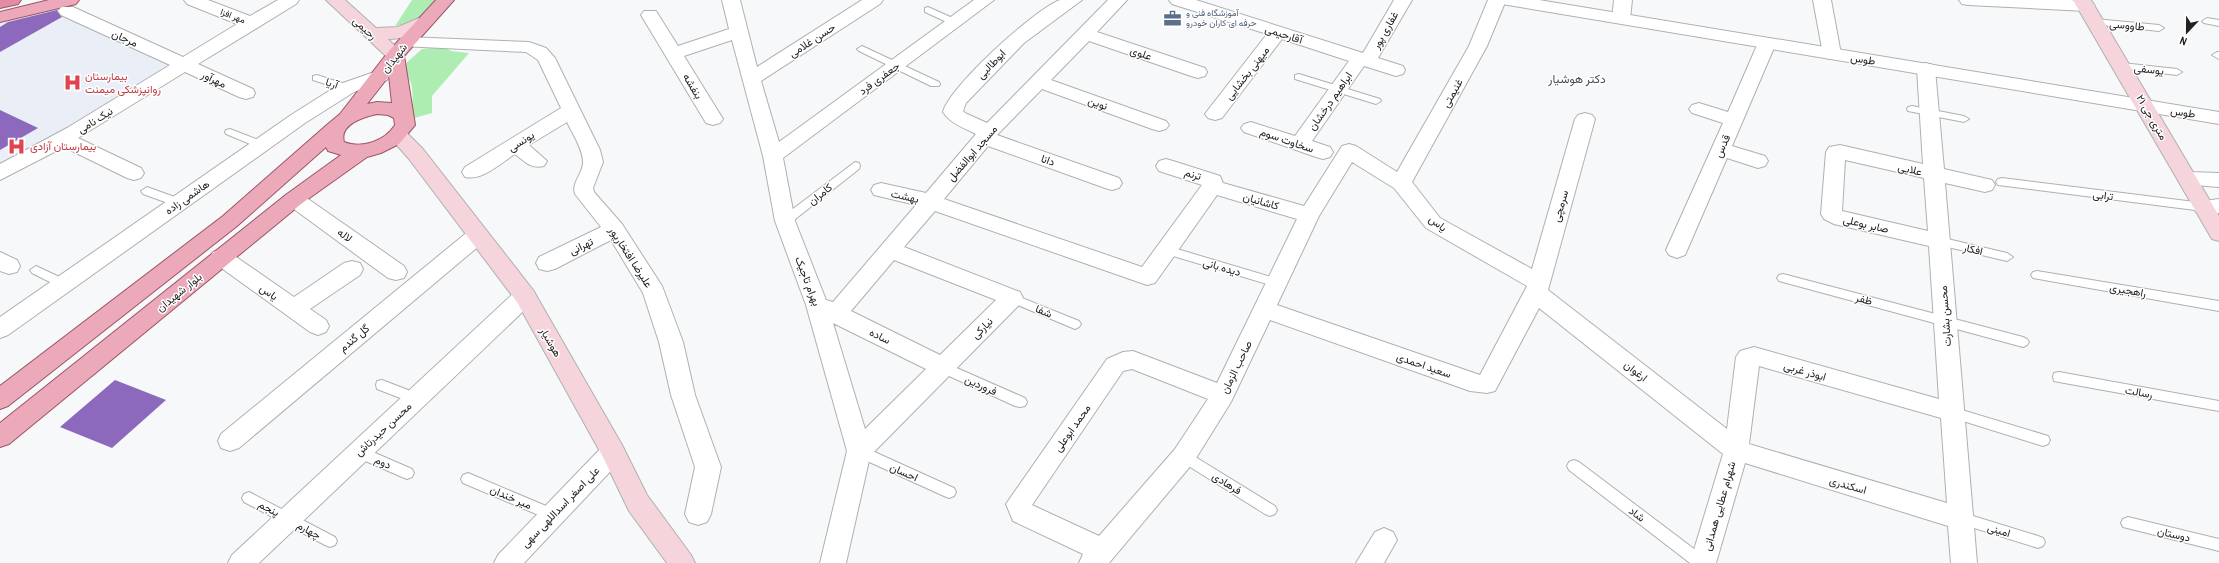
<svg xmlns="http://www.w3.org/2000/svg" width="2219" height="563" viewBox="0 0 2219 563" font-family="'Archivo Narrow',Vazirmatn,sans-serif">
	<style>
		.built { fill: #eaeef6 }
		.green { fill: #aeedb2 }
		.building { fill: #8c69bc }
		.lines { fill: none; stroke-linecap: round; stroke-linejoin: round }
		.service-casing { stroke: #afb0b1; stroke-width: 2 }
		.minor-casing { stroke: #afb0b1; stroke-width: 2 }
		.tertiary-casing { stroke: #afb0b1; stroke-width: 2 }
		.secondary-casing { stroke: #afb0b1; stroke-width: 2 }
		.primary-casing { stroke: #9c5466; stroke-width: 2 }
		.trunk-casing { stroke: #9c5466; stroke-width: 2 }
		.service { fill: #fff; fill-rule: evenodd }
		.minor { fill: #fff; fill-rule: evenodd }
		.tertiary { fill: #fff; fill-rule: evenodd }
		.secondary { fill: #f5d4dc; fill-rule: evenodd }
		.primary { fill: #eca9b9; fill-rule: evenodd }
		.trunk { fill: #e68ca2; fill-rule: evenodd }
		.labels { text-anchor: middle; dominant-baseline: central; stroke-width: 3; stroke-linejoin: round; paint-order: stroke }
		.far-service-label { font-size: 9px; fill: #4e5e75; stroke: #fff; text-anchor: start }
		.far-street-label { font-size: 9px; fill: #212122; stroke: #fff }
		.street-label { font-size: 11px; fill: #212122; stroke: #fff }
		.health-label { font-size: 11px; fill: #be3a42; stroke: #fff; text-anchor: start }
		.neighbourhood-label { font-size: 12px; fill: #4b4c4d; stroke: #fff }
	</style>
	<rect width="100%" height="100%" fill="#f7f8f9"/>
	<!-- built -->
	<path class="built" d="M52,8L171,65L69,128L0,165V22Z"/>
	<!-- green -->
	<path class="green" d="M412,0H440L414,23L395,26Z
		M444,47L451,51L469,53L432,96V113L411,119C412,108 414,95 411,83C409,77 404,74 403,66L422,49Z"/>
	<!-- building -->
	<path class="building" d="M57,10L62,17L0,52V27L8,22Z
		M0,110L38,128L0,150Z
		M115,380L166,400L112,448L60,427Z"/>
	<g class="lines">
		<defs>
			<path id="service" d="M928,7L957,20L959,22L957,24H951L925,12V8Z
				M2207,18L2219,20V26L2204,23L2202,21Z
				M2095,19L2159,25L2164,28L2159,31L2092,24L2090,22Z
				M862,46L939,82L940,84L939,86H931L859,51L857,49Z
				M2217,52H2219V59L2212,55Z
				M2122,63L2177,69L2182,72L2177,75L2118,68V64Z
				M1299,74L1380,99L1381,101L1376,104L1295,79V75Z
				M317,75L351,86L352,88L347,91L313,80V76Z
				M1912,106L1964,116L1969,119L1964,122L1908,111L1907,109L1908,107Z
				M230,129L266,143L267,145L262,149L226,134L225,132L226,130Z
				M855,162L859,163L860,166L859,169L789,224H781L779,221L781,218Z
				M2002,178L2203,203L2209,207L2203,211L1998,185L1996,182L1998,179Z
				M147,187L183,200L185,203L179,207L143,194L141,191Z
				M1939,237L2007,253L2013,257L2007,261L1935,244L1933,241Z
				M1167,246L1281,280L1283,283L1277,287L1163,253L1161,250L1163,247Z
				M36,266L68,281L70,284L68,287H60L32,273L30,270Z
				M2037,271L2219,301V311L2033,278L2031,275L2033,272Z
				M1783,274L2023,337L2027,339L2029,342L2027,345L2023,347L1779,281L1777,278L1779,275Z
				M1012,294L1079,321L1081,324L1079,327L1075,329L1008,301L1006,298Z
				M943,362L1025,398L1027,402L1025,406L1020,407L1015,406L938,371L937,367L938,363Z
				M2059,372L2219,401V411L2059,382L2054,381L2053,377L2054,373Z
				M382,380L421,395L423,399L421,403L416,404L377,389L376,385L377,381Z
				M1952,407L2048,436L2050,440L2048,444L2043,446L1947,416L1945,412L1947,408Z
				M859,445L954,488L956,492L954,496L949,498L944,496L854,455L852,451L854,447Z
				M359,446L412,469L414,473L412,477L407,479L402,477L354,456L352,452L354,448Z
				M1184,450L1275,506L1277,510L1275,514L1270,516L1265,514L1179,460L1177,456L1179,452Z
				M1574,460L1579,462L1706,558L1708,563H1690L1569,470L1567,466L1569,462Z
				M468,473L558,511L560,515L558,519L553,521L548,519L463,483L461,479L463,475Z
				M249,492L335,537L337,541L335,545L330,547L325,545L244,502L242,498L244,494Z
				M1960,512L2038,536L2043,538L2045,542L2043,546L2038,548L1955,522L1953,518L1955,514Z
				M2128,517L2219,539V551L2123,527L2121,523L2123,519Z"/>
			<path id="minor" d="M184,0H208L250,16L278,0H299L296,4L198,64L253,89L255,93L253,97L246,99L239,97L185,72L78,138L141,168L144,173L141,178L134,180L127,178L64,147L0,180V164L67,128L170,65L61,15L58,11L61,7H73L183,57L237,24L187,4Z
				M722,0H740L757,67L862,0H883L880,4L761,81L779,142L974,0H994L783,158L795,221L826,300L833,302L916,205L874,195L871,190L874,185L881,183L926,193L976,134C964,128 951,124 943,112C949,87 1035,9 1060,0C1066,0 1075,0 1082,0L1024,43L966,103L963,111L965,113L987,123L1108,0H1127L1097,32L1205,68L1207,72L1205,76L1198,78L1191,76L1089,41L1051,80L1166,121L1169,125L1166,129L1159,131L1152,129L1042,89L997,135L1119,178L1122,183L1119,188L1112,190L1105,188L988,146L944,199L1142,267L1202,185L1159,171L1156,166L1159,161L1166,159L1173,161L1220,176L1223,183L1304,206L1342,146L1349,144L1356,146L1397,172L1469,46L1488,0H1506L1487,46L1412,182L1440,218L1532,269L1575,119L1578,115L1585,113L1592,115L1595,119L1548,290L1727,429L1736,357L1740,351L1754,347L1939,399L1929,246L1834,224L1824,219L1821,214L1826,152L1829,147L1840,145L1923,164L1917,69L1919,65L1926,63L1933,65L1935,69L1944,169L1992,180L1995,185L1992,190L1985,192L1945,183L1977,563H1951L1948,526L1745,463L1716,563H1690L1723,454L1539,308L1495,391L1487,393L1470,391L1270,320L1231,402L1193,463L1109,563H1079L1083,554L1013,521L1006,504L1107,359L1123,352L1133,351L1217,383L1297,219L1217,195L1155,283L1147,285L935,211L904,247L1020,292L1023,298L1020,304L870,456L846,563H820L847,451L806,305L775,221L763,156L732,40L684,56L723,119L720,123L713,125L706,123L641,15L644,11H656L678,46L729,29ZM1845,160L1924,178L1928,231L1842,211ZM1352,162L1394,188L1426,228L1527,286L1480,375L1277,305L1319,216ZM894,260L996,300L940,355L851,311ZM833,323L926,369L865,429ZM1759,366L1941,418L1947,503L1749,444ZM1132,369L1208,399L1175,449L1099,536L1032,505L1123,371Z
				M1169,0H1196L1363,53L1394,0H1412L1378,58L1403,66L1405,70L1403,74L1396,76L1364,66L1312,141L1330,147L1333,152L1330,157L1323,159L1316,157L1244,132L1241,128L1244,124L1251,122L1295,136L1349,61L1282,39L1222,118L1215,120L1208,118L1205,114L1208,110L1267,34L1172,4Z
				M1614,0H1632L1630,19L1627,23H1615L1612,19Z
				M1813,0H1831L1841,54L1838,58L1832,59L1826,58L1823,54Z
				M1959,0H2070L2092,2L2095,6L2092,10L2086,11L1968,5L1962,4Z
				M407,37L529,42L546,48L555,58L600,150L603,162L593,188L594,192L622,224L662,286L683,342L695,395L721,467L711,514L707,522L698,525L689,522L685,514L695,467L671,395L659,342L643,293L611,240L555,269L547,271L539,269L536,263L539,257L601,227L575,194C571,182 584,173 583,161C582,147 572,133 567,122L529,145L547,161L544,166C531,169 525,162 515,154C501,163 482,181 465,177L462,172L465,167L561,108L538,60L526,52L401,46L398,42L401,38Z
				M1767,38L1773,39L1776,43L1732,146L1765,156L1768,161L1765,166L1758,168L1727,158L1685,255L1677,258L1669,255L1666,250L1723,123L1692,113L1689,109L1692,105L1699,103L1728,112L1758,43L1761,39Z
				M380,70L387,72L389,76L387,80L354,92L305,123L8,335L0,338V317L291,115L340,84Z
				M2188,172L2219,173V187L2181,184L2178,179L2181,174Z
				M294,192L301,194L404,266L407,272L404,278L396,280L388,278L287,204L284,199L287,194Z
				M2219,199V213L2203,214L2196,212L2193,207L2196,202Z
				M478,228L486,230L489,235L486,240L239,448L230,451L221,448L218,441L221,434L470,230Z
				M221,249L229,252L294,297L344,263L352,261L360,263L363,269L360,275L310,309L326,320L329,326L326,332L318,335L310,332L213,262L210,257L213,252Z
				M0,252L17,260L20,266L17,272L9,274L0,271Z
				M525,288L533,290L536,296L533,302L259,563H228L232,555L517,290Z
				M613,442L622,445L625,452L622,459L524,563H494L498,555L604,445Z
				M1384,528L1393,532L1397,540L1384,563H1356L1375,532Z"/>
			<path id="tertiary" d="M1499,0H1539L2219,112V124L1508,5L1502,4Z"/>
			<path id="secondary" d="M326,0H345L376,28L398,27L419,18H431L434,22C425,34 402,39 388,39L404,55L401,59L395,61L389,59Z
				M2073,0H2091L2219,216V241L2212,239Z
				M398,129L405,131L423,149L533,290L622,445L647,495L691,555L695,563H667L629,511L603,457L517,302L409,159L388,135L391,131Z"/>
			<path id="primary" d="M49,0H79L76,4L0,22V12Z
				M436,0H454L404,56L415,125L399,144L381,153L367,157L301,204L9,444L0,447V423L287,194L341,155L328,151L326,147L237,226L8,406L0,409V386L223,216L328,124L340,114L389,51ZM389,76L392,103L377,102L367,104ZM377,114L388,115L394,118L395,125C385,141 362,149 344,142C339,124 364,117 377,114Z"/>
			<path id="trunk" d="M0,0H21L18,4L0,8Z"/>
		</defs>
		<!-- service casing -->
		<use href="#service" class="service-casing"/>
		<!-- minor casing -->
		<use href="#minor" class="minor-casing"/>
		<!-- tertiary casing -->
		<use href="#tertiary" class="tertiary-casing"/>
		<!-- secondary casing -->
		<use href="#secondary" class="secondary-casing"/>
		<!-- primary casing -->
		<use href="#primary" class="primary-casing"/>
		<!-- trunk casing -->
		<use href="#trunk" class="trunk-casing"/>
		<!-- service -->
		<use href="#service" class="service"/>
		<!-- minor -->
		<use href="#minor" class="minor"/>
		<!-- tertiary -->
		<use href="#tertiary" class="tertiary"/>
		<!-- secondary -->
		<use href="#secondary" class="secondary"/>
		<!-- primary -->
		<use href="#primary" class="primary"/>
		<!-- trunk -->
		<use href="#trunk" class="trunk"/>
	</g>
	<!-- icons -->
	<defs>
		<symbol id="office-bare" viewBox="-9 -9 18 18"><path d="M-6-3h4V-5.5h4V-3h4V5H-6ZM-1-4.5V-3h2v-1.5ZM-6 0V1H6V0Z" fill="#5c6f8a" stroke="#fff" stroke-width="2.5" paint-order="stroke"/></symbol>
		<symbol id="hospital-bare" viewBox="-9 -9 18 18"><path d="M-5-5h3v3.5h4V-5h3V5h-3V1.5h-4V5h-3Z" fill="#e0444e" stroke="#fff" stroke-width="2.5" paint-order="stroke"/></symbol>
	</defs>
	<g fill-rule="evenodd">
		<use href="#office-bare" x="1160" y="6" width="25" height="25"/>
		<use href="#hospital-bare" x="60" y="70" width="25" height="25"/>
		<use href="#hospital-bare" x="4" y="134" width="25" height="25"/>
	</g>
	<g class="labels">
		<!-- far-service labels -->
		<g class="far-service-label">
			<text x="1186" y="13">آموزشگاه فنی و<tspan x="1186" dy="10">حرفه ای کاران خودرو</tspan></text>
		</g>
		<!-- far-street labels -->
		<g class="far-street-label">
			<text transform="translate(233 16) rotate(21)">مهر افزا</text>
		</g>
		<!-- street labels -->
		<g class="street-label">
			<text transform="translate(2127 25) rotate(5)">طاووسی</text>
			<text transform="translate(365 28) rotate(43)">رحیمی</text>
			<text transform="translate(1385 30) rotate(-60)">غفاری پور</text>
			<text transform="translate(1284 34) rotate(18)">آقارحیمی</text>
			<text transform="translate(125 38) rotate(24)">مرجان</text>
			<text transform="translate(812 40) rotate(-33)">حسن غلامی</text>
			<text transform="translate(1141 53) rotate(19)">علوی</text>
			<text transform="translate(394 58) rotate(-51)">شهیدان</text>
			<text transform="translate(1863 59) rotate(9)">طوس</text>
			<text transform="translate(991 64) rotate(-46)">ابوطالبی</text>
			<text transform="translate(2149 69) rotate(6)">یوسفی</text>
			<text transform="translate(1247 73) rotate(-52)">میهنی بخشایی</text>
			<text transform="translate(879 78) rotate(-36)">جعفری فرد</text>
			<text transform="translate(214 79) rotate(25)">مهرآور</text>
			<text transform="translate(332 83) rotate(19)">آریا</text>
			<text transform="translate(693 86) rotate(59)">بنفشه</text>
			<text transform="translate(1452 93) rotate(-61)">غنیمتی</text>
			<text transform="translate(1330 101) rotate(-55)">ابراهیم درخشان</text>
			<text transform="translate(1098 103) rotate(20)">نوین</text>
			<text transform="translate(2183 112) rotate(9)">طوس</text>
			<text transform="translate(2152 117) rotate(60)">۲۱ متری جی</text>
			<text transform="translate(95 120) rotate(-32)">نیک نامی</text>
			<text transform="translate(1287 140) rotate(19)">سخاوت سوم</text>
			<text transform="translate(521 141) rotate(-32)">یونسی</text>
			<text transform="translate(1722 146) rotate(-66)">قدس</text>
			<text transform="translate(972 153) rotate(-49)">مسجد ابوالفضل</text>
			<text transform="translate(1048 160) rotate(20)">دانا</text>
			<text transform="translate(1910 169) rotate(14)">علایی</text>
			<text transform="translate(1193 174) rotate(17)">ترنم</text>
			<text transform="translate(820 194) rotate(-38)">کامران</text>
			<text transform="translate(2103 195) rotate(7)">ترابی</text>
			<text transform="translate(905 196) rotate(13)">بهشت</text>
			<text transform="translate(187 197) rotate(-35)">هاشمی زاده</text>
			<text transform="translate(1261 201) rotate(16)">کاشانیان</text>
			<text transform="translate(1560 206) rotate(-74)">سرمچی</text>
			<text transform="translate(1438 223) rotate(38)">یاس</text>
			<text transform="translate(1866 224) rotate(13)">صابر بوعلی</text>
			<text transform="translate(345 235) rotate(36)">لاله</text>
			<text transform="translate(581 246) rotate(-26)">تهرانی</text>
			<text transform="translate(1973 249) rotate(13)">افکار</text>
			<text transform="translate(631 257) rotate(57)">علیرضا افتخارپور</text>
			<text transform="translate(1222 267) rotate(16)">دیده بانی</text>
			<text transform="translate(808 281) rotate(69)">بهرام تاجیک</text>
			<text transform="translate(2128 290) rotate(10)">راهجيری</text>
			<text transform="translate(179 292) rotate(-39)">بلوار شهیدان</text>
			<text transform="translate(269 292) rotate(35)">یاس</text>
			<text transform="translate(1864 299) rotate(15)">ظفر</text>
			<text transform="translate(1044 311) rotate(22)">شفا</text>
			<text transform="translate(1945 316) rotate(-94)">محسن بشارت</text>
			<text transform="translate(982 328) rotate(-45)">نیارکی</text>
			<text transform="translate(880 336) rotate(26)">ساده</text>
			<text transform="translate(354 338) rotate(-40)">گل گندم</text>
			<text transform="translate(551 342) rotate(60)">هوشیار</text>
			<text transform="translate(1424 365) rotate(19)">سعید احمدی</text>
			<text transform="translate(1236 367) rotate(-64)">صاحب الزمان</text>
			<text transform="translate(1636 371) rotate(38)">ارغوان</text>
			<text transform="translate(1805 371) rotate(16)">ابوذر غربی</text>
			<text transform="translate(981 385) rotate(24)">فروردین</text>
			<text transform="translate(2139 392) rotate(10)">رسالت</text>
			<text transform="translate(1072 428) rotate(-55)">محمد ابوعلی</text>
			<text transform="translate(383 429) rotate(-43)">محسن حیدرتاش</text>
			<text transform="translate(383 462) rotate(24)">دوم</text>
			<text transform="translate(904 472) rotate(24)">احسان</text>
			<text transform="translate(1227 483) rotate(32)">فرهادی</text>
			<text transform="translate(1848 485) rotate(16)">اسکندری</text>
			<text transform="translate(511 497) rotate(23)">میر خندان</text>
			<text transform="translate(1719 506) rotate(-74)">شهرام عطایی همدانی</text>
			<text transform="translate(560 507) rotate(-46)">علی اصغر اسداللهی سهی</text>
			<text transform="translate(269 508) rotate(28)">پنجم</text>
			<text transform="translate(1637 514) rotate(37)">شاد</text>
			<text transform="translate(309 530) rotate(28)">چهارم</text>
			<text transform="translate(1999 530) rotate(17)">امینی</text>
			<text transform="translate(2174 534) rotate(13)">دوستان</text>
		</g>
		<!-- health labels -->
		<g class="health-label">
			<text x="85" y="76">بیمارستان<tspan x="85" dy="13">روانپزشکی میمنت</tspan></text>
			<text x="30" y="146">بیمارستان آزادی</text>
		</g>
		<!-- neighbourhood labels -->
		<g class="neighbourhood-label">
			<text x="1577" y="79">دکتر هوشیار</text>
		</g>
	</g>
	<!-- north arrow -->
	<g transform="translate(2187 32) rotate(202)" stroke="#ffffff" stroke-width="3" paint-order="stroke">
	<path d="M0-3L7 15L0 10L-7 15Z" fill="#212122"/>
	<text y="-6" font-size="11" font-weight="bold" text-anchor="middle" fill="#212122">N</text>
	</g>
</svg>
